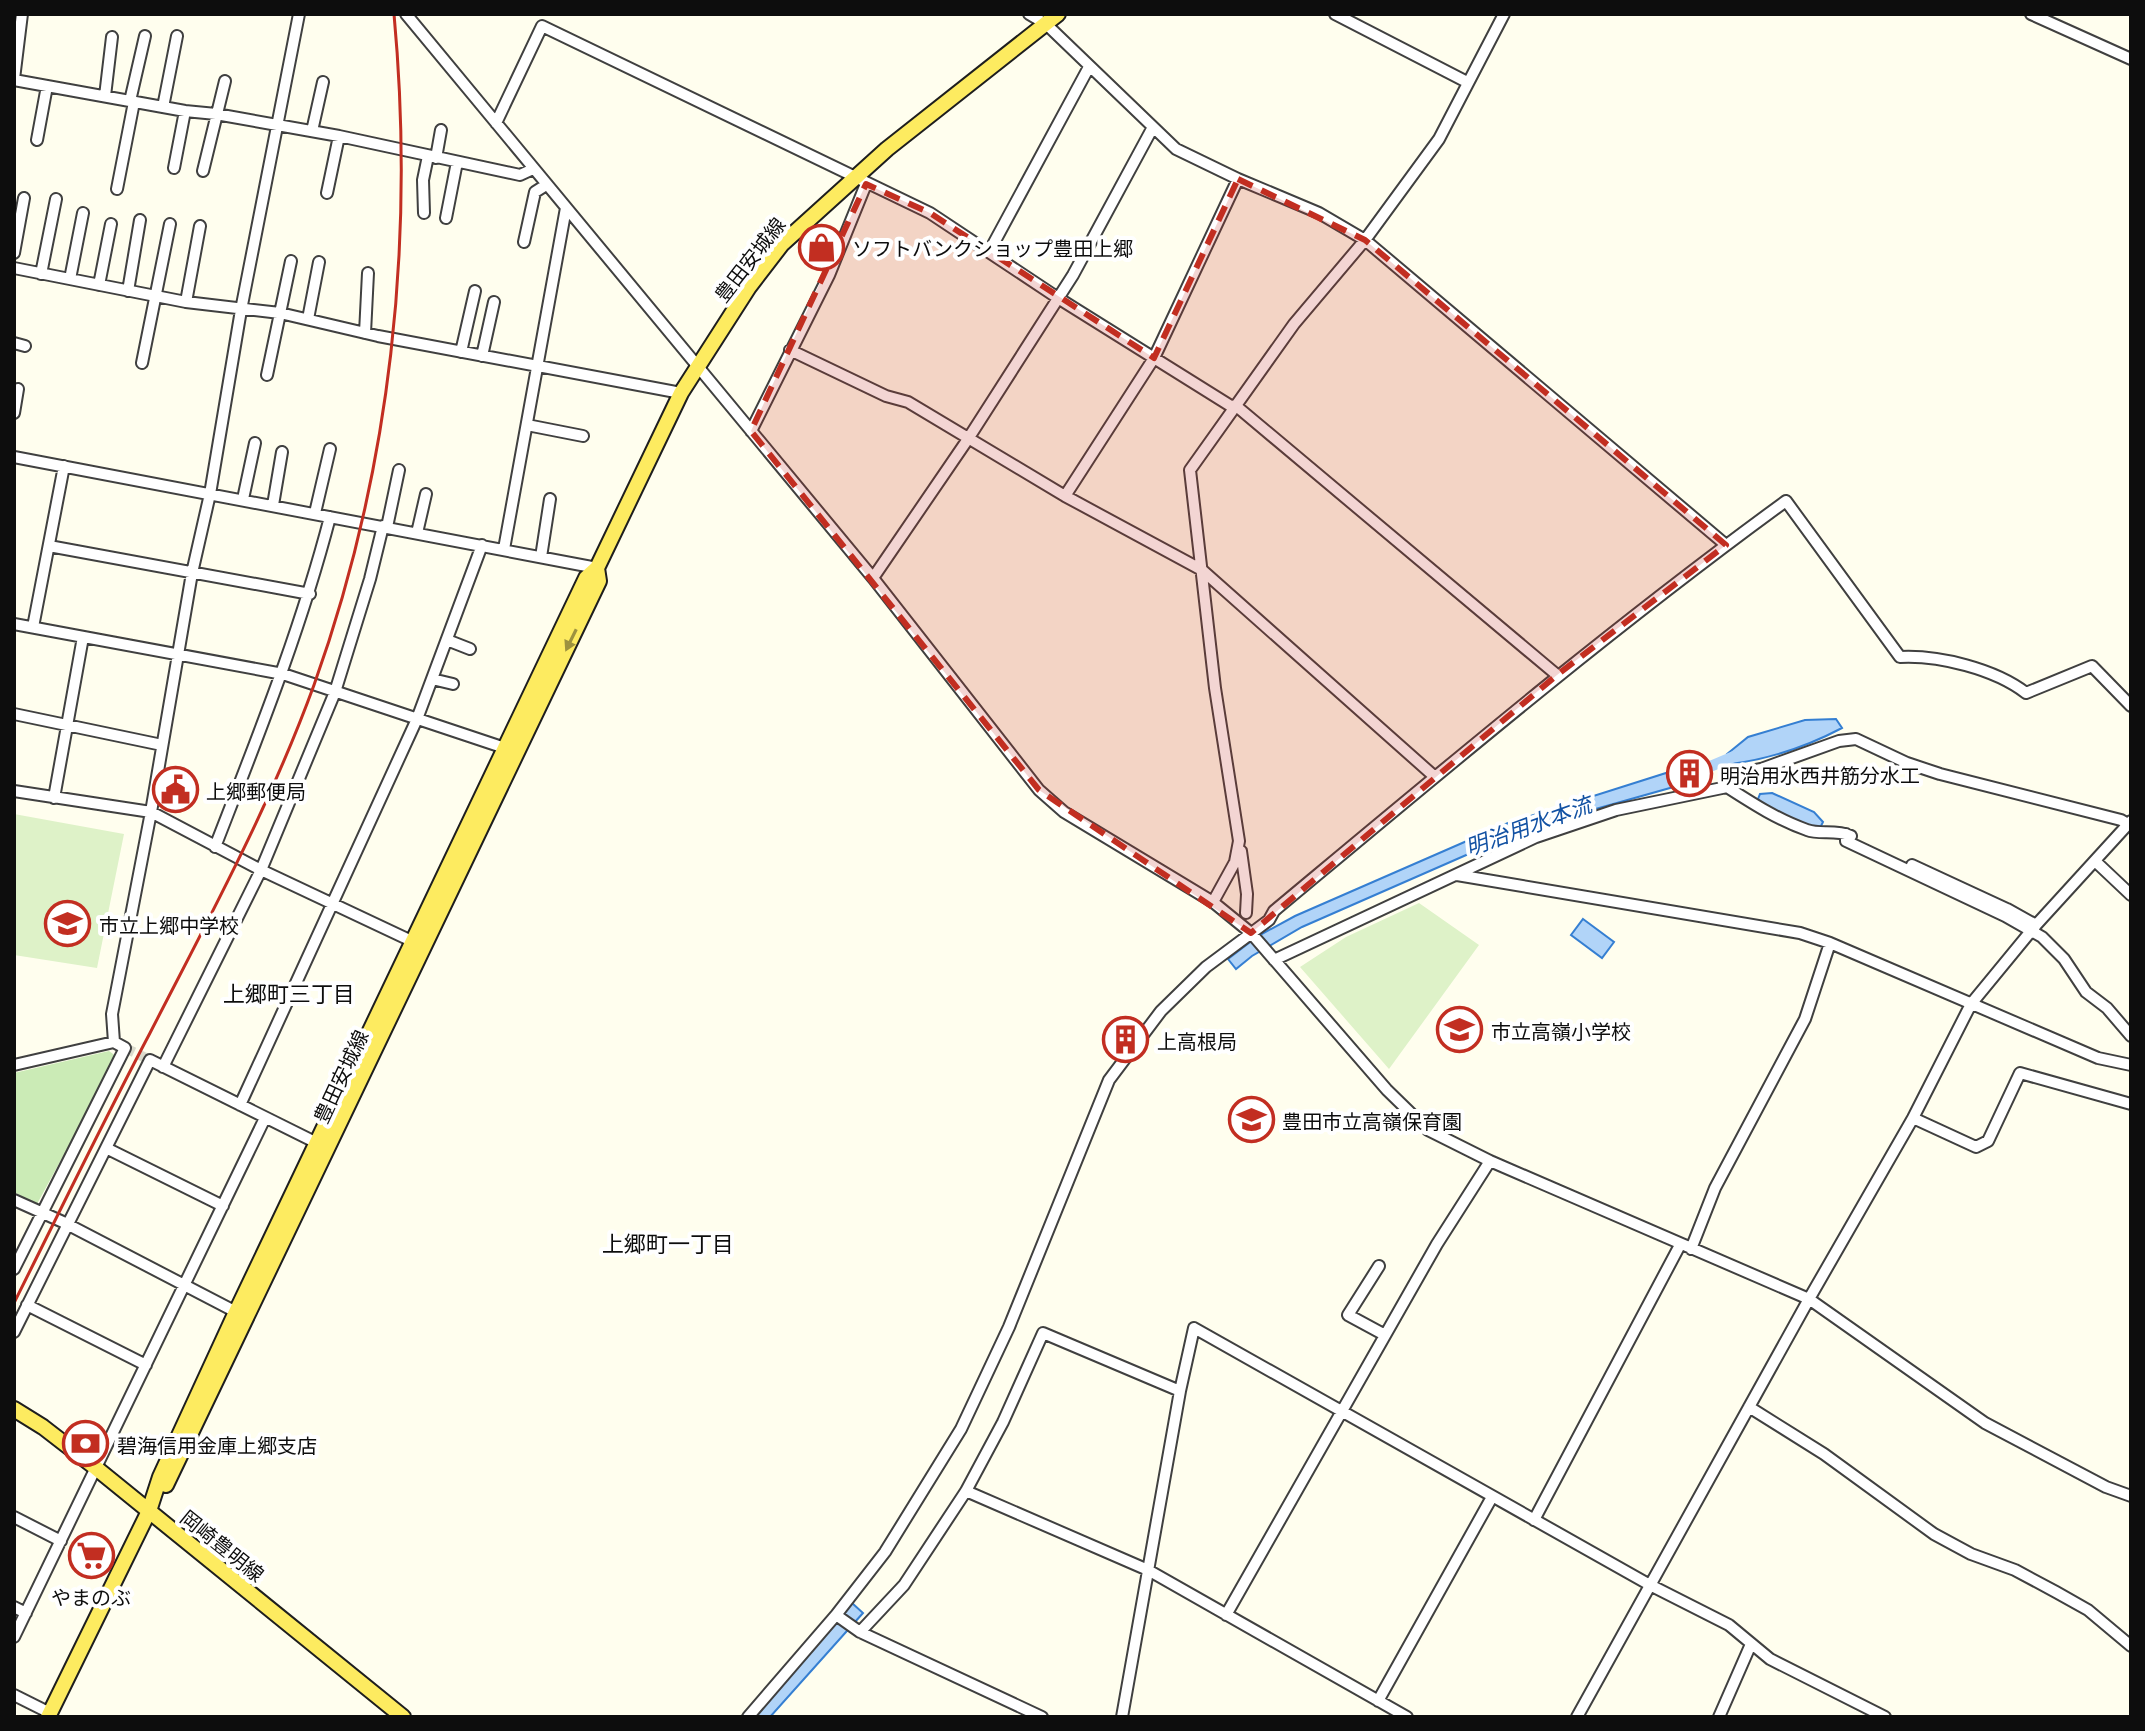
<svg xmlns="http://www.w3.org/2000/svg" width="2145" height="1731" viewBox="0 0 2145 1731" font-family="'Playfair Display','Noto Sans JP',serif">
	<style>
		.green { fill: #cbebb6 }
		.pitch { fill: #def2c8 }
		.water { fill: #b1d4f8; stroke: #357fd2; stroke-width: 2 }
		.lines { fill: none; stroke-linecap: round; stroke-linejoin: round }
		.canal { stroke: #b1d4f8; stroke-width: 11 }
		.minor-tunnel { stroke: #dbdacc; stroke-width: 10; stroke-dasharray: 10 5; stroke-linecap: butt }
		.minor-casing { stroke: #404040; stroke-width: 14 }
		.major-casing { stroke: #1e1e1e; stroke-width: 18 }
		.minor { stroke: #fff; stroke-width: 10 }
		.major { stroke: #fdeb60; stroke-width: 14 }
		.rail { stroke: #c22e21; stroke-width: 3 }
		.oneway { fill: #9d923f }
		.marked { fill: #c22e21; fill-opacity: 0.2; stroke: #c22e21; stroke-width: 6; stroke-dasharray: 16 10; stroke-linejoin: round }
		.labels { text-anchor: middle; dominant-baseline: central; stroke-width: 8; stroke-linejoin: round; paint-order: stroke }
		.poi-label { font-size: 20px; fill: #0d0d0d; stroke: #fff; text-anchor: start }
		.street-label { font-size: 20px; fill: #0d0d0d; stroke: #fff }
		.water-label { font-size: 22px; font-style: italic; fill: #1251a3; stroke: #fff }
		.neighbourhood-label { font-size: 22px; fill: #0d0d0d; stroke: #fff }
	</style>
	<rect width="100%" height="100%" fill="#fffeee"/>
	<!-- green -->
	<path class="green" d="M109,1051L117,1057L37,1204L14,1192V1073Z"/>
	<!-- pitch -->
	<path class="pitch" d="M14,814L124,834L97,968L14,955Z
		M1419,903L1479,945L1389,1069L1300,967L1346,937Z"/>
	<!-- water -->
	<path class="water" d="M1836,719L1842,728C1806,747 1770,759 1731,764L1727,754L1748,737L1805,720Z
		M1672,769L1677,786L1532,827L1505,838L1302,927L1252,956L1236,969L1228,959L1258,936L1295,916L1508,823L1669,772Z
		M1772,793L1814,812L1823,822L1821,826C1801,828 1771,815 1758,799L1760,794Z
		M1583,919L1614,942L1602,958L1571,935Z
		M852,1603L863,1613L770,1717H753Z"/>
	<g class="lines">
		<!-- canal -->
		<path class="canal" d="M1661,782L1702,770L1742,753"/>
		<!-- minor-tunnel -->
		<path class="minor-tunnel" d="M125,1048L150,1060"/>
		<defs>
			<path id="minor" d="M406,14L873,578L1039,790L1064,812L1213,902L1251,933L1387,1090L1428,1130L1490,1161L1809,1299L1985,1423L2106,1487L2131,1496
				M1029,14L1046,24L1176,149L1238,179L1319,213L1365,240L1726,545
				M1335,14L1467,82
				M2031,14L2131,59
				M14,79L22,14
				M14,80L185,111L216,114L339,136L520,175L533,169
				M105,96L112,37
				M130,101L145,36
				M163,107L177,36
				M496,123L542,26L930,213L1058,298L1234,408
				M312,131L323,82
				M37,140L47,86
				M436,158L441,130
				M174,168L185,111
				M203,171L225,81
				M117,189L134,102
				M327,193L339,136
				M424,213L423,180L428,156
				M446,218L457,162
				M524,242L535,192L546,185
				M989,252L1089,67
				M14,253L24,198
				M14,268L186,302L280,313L378,336L681,393
				M41,274L56,199
				M70,279L83,213
				M99,285L111,224
				M128,291L140,220
				M186,302L200,226
				M308,319L319,262
				M365,333L368,273
				M14,343L25,346
				M790,350L886,396L908,402L1065,496L1202,570L1435,777
				M461,352L475,291
				M482,356L494,302
				M142,363L170,224
				M267,375L291,261
				M1235,405L1557,675
				M14,413L18,389
				M527,425L583,436
				M751,431L829,275L866,184
				M14,457L597,568
				M1065,496L1154,358L1238,179
				M243,499L255,443
				M273,505L282,452
				M315,513L330,449
				M387,527L399,470
				M417,533L426,494
				M49,546L310,594
				M504,549L566,208
				M541,557L550,499
				M873,578L968,439L1073,275L1153,127
				M14,624L283,674L511,750
				M33,627L64,466
				M447,640L470,649
				M432,679L453,684
				M14,714L162,745
				M1727,787C1752,803 1778,820 1807,830C1820,835 1835,829 1851,836
				M14,791L151,812L261,870L418,944
				M54,798L83,637
				M1846,834V841L2005,916L2042,937L2064,959L2086,992L2107,1008L2131,1036
				M215,847C258,736 300,632 330,517
				M1241,851L1247,894L1246,913
				M2095,861L2131,895
				M1912,865L2007,909L2036,925
				M1457,875L1800,933L1830,943L2098,1058L2131,1065
				M1213,902L1235,862L1239,841L1215,688L1190,470L1294,324L1365,240L1439,139L1504,14
				M1274,960L1536,837L1616,810L1727,787L1740,773L1761,769L1839,741L1856,739L1907,763L1940,774L2121,820L2131,826
				M114,1042L112,1014L151,812L192,573L210,494L241,310L299,14
				M14,1065L114,1042L125,1048L14,1269
				M163,1067L261,870L335,692L370,579L383,526
				M240,1105L417,719L482,545
				M1913,1118L1976,1147L1988,1141L2020,1073L2131,1104
				M106,1148L223,1206
				M14,1200L63,1222L240,1314
				M1691,1249L1715,1188L1805,1019L1830,943
				M1379,1266L1348,1315L1385,1335
				M27,1305L146,1365
				M14,1332L150,1060L321,1145
				M1749,1407L1824,1454L1934,1534L1971,1554L2015,1570L2056,1592L2088,1610L2131,1646
				M966,1491L1148,1570L1407,1717
				M14,1517L61,1541
				M1534,1520L1680,1245
				M14,1607L26,1613
				M836,1615L860,1632L1042,1717
				M1226,1615L1437,1244L1490,1161
				M860,1632L904,1585L966,1491L1003,1422L1043,1333L1180,1391
				M14,1637L265,1118
				M14,1695L50,1713
				M1378,1701L1492,1497
				M748,1717L836,1615L885,1552L961,1429L1009,1327L1109,1080L1161,1011L1206,967L1269,920L1274,911C1442,771 1609,630 1786,501L1900,657C1939,655 1995,669 2026,693L2092,666L2131,706
				M1122,1717L1180,1391L1194,1328L1650,1585L1729,1625L1770,1659L1885,1717
				M1577,1717L1809,1299L1913,1118L1971,1004L2036,925L2131,821
				M1719,1717L1751,1644"/>
			<path id="major" d="M14,1409L43,1427L96,1468L403,1717
				M166,1485L599,581L597,568
				M48,1717L149,1511L160,1477L236,1312L586,578L597,568L681,393L749,287L782,244L887,149L1058,14"/>
		</defs>
		<!-- minor casing -->
		<use href="#minor" class="minor-casing"/>
		<!-- major casing -->
		<use href="#major" class="major-casing"/>
		<!-- minor -->
		<use href="#minor" class="minor"/>
		<!-- major -->
		<use href="#major" class="major"/>
		<!-- rail -->
		<path class="rail" d="M14,1303C59,1213 103,1122 150,1033C209,918 270,806 314,685C391,470 415,241 394,14"/>
	</g>
	<!-- one-way arrows -->
	<defs><path id="oneway-solid" d="M-6-.8H1V-3.2L6.5 0L1 3.2V.8H-6Z" transform="scale(2)"/></defs>
	<use class="oneway" href="#oneway-solid" transform="translate(571 640) rotate(116)"/>
	<!-- marked area -->
	<path class="marked" d="M1238,179L1365,240L1726,545L1557,675L1251,933L1039,790L751,431L866,184L930,213L1154,358Z"/>
	<!-- icons -->
	<defs>
		<symbol id="shop-ring" viewBox="-11 -11 22 22"><circle r="9.5" fill="#fff" stroke="#c22e21" stroke-width="1.5"/><path d="M-5-2.5h2.3a2.7 3.5 0 0 1 5.4 0H5L5.5 6h-11ZM-1.5-2.5h3a1.5 2.3 0 0 0-3 0Z" fill="#c22e21"/></symbol>
		<symbol id="building-ring" viewBox="-11 -11 22 22"><circle r="9.5" fill="#fff" stroke="#c22e21" stroke-width="1.5"/><path d="M-4-6H4V6H1V3H-1V6H-4ZM-2.5-4.3h1.7v1.8h-1.7ZM.8-4.3h1.7v1.8H.8ZM-2.5-1h1.7V.8h-1.7ZM.8-1h1.7V.8H.8Z" fill="#c22e21"/></symbol>
		<symbol id="civic-ring" viewBox="-11 -11 22 22"><circle r="9.5" fill="#fff" stroke="#c22e21" stroke-width="1.5"/><path d="M-.6-6.5H3V-4.5H.6V-3L4-1V1h2V6H-6V1h2V-1L-.6-3ZM-1.2 2.5V6h2.4V2.5Z" fill="#c22e21"/></symbol>
		<symbol id="school-ring" viewBox="-11 -11 22 22"><circle r="9.5" fill="#fff" stroke="#c22e21" stroke-width="1.5"/><path d="M0-5L7-2L0 1L-7-2ZM-4 1L0 2.5L4 1V4Q0 6-4 4Z" fill="#c22e21"/></symbol>
		<symbol id="bank-ring" viewBox="-11 -11 22 22"><circle r="9.5" fill="#fff" stroke="#c22e21" stroke-width="1.5"/><path d="M-6-4H6V4H-6ZM0-2.3a2.3 2.3 0 1 0 0 4.6a2.3 2.3 0 1 0 0-4.6Z" fill="#c22e21"/></symbol>
		<symbol id="supermarket-ring" viewBox="-11 -11 22 22"><circle r="9.5" fill="#fff" stroke="#c22e21" stroke-width="1.5"/><path d="M-6-5.5h2.5l.6 2H6L4.5 2H-2.5L-4.4-4H-6ZM-1.5 3.2a1.3 1.3 0 1 0 .1 0ZM3 3.2a1.3 1.3 0 1 0 .1 0Z" fill="#c22e21"/></symbol>
	</defs>
	<g fill-rule="evenodd">
		<use href="#shop-ring" x="796" y="222" width="51" height="51"/>
		<use href="#building-ring" x="1664" y="748" width="51" height="51"/>
		<use href="#civic-ring" x="150" y="764" width="51" height="51"/>
		<use href="#school-ring" x="42" y="898" width="51" height="51"/>
		<use href="#school-ring" x="1434" y="1004" width="51" height="51"/>
		<use href="#building-ring" x="1100" y="1014" width="51" height="51"/>
		<use href="#school-ring" x="1226" y="1094" width="51" height="51"/>
		<use href="#bank-ring" x="60" y="1418" width="51" height="51"/>
		<use href="#supermarket-ring" x="66" y="1530" width="51" height="51"/>
	</g>
	<g class="labels">
		<!-- poi labels -->
		<g class="poi-label">
			<text x="852" y="247">ソフトバンクショップ豊田上郷</text>
			<text x="1720" y="774">明治用水西井筋分水工</text>
			<text x="206" y="790">上郷郵便局</text>
			<text x="99" y="924">市立上郷中学校</text>
			<text x="1491" y="1030">市立高嶺小学校</text>
			<text x="1157" y="1040">上高根局</text>
			<text x="1282" y="1120">豊田市立高嶺保育園</text>
			<text x="117" y="1444">碧海信用金庫上郷支店</text>
			<text x="91" y="1596" text-anchor="middle">やまのぶ</text>
		</g>
		<!-- street labels -->
		<g class="street-label">
			<text transform="translate(749 259) rotate(-52)">豊田安城線</text>
			<text transform="translate(340 1076) rotate(-65)">豊田安城線</text>
			<text transform="translate(223 1545) rotate(39)">岡崎豊明線</text>
		</g>
		<!-- water labels -->
		<g class="water-label">
			<text transform="translate(1528 825) rotate(-20)">明治用水本流</text>
		</g>
		<!-- neighbourhood labels -->
		<g class="neighbourhood-label">
			<text x="289" y="993">上郷町三丁目</text>
			<text x="668" y="1243">上郷町一丁目</text>
		</g>
	</g>
	<!-- border -->
	<rect width="2145" height="1731" fill="none" stroke="#0d0d0d" stroke-width="32"/>
</svg>
